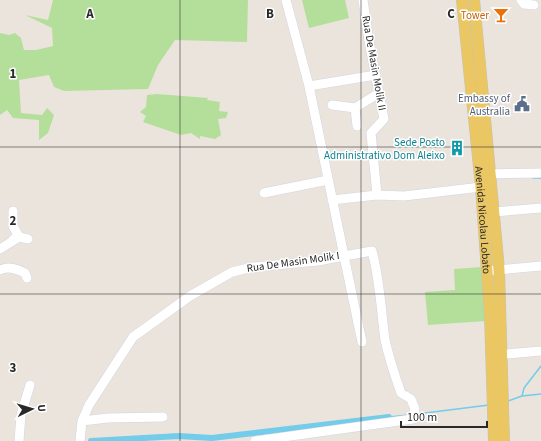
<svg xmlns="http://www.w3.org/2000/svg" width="541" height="441" viewBox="0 0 541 441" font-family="'Source Sans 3',sans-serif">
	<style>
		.green { fill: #b4df9a }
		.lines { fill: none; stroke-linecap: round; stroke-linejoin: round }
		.stream { stroke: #73cce9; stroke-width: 1.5 }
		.canal { stroke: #73cce9; stroke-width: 6 }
		.minor-casing { stroke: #d1d5e2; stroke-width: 10 }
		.major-casing { stroke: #c3c3c3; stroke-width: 12 }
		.minor { stroke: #fff; stroke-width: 9 }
		.major { stroke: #eac762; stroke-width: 11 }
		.grid { fill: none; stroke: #292929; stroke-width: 1; stroke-opacity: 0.55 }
		.labels { text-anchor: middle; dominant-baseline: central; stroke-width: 3; stroke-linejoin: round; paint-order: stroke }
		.food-label { font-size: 11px; fill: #c56008; stroke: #fff; text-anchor: end }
		.street-label { font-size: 11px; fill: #292929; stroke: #fff }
		.service-label { font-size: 11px; fill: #4e5e75; stroke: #fff; text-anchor: end }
		.culture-label { font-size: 11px; fill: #0d838f; stroke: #fff; text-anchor: end }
		.grid-label { font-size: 13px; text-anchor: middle; font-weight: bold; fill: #292929; stroke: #fff; stroke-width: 3; stroke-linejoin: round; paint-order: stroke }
	</style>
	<rect width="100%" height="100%" fill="#ebe4dc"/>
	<!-- green -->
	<path class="green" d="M53,0H248L247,42L175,40L158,65L148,89L64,91L54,87L49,75L19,80L21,113L42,115L47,108L54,115L48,133L39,140V120L13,118L7,110L0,115V33L9,35L15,33L21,38L24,50H36L53,46L52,28L25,15L48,20Z
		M302,0H345L349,18L309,28Z
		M157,94L208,98L207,100L220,102L219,111L228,112L226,118L218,119L221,135L215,139L200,136V139L191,133L181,135L143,122L146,116L140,112L146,107L147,95Z
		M482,267L486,321L428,325L425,292L455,290L454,269Z"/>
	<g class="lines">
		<!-- stream -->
		<path class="stream" d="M533,178H541
			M522,396L524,388L541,366
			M508,401L522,396L541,394
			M417,414L489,405
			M389,417L409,415"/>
		<!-- canal -->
		<path class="canal" d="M91,441L179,436L212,438L389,417"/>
		<defs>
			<path id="minor" d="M286,0L309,86
				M521,0L524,4L534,5
				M332,105L355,108
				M357,126L355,108L379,93
				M483,174L541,173
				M264,193L328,180
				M377,195L404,196L481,187
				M332,200L377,195L371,133L384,119L369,41L363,0
				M494,212L541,208
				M11,242L18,235L13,226V211
				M0,249L19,237L28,239
				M0,270C9,266 17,269 25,273L27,278
				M487,271L541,266
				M495,355L541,351
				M82,421L108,418L163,417
				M19,441L21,415L30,385
				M80,441L82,421L89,405L133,337L190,296L232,272L253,267L318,261L344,256L309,86L376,75
				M255,441L413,419L415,409L411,399L401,393C395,376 389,358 385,340C381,310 380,280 372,251L344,256L362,342"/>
			<g id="major">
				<path id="s1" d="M462,0L481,187L490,315L494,441"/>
				<path d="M474,0L499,270L504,441"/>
			</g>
		</defs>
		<!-- minor casing -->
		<use href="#minor" class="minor-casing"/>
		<!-- major casing -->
		<use href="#major" class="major-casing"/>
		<!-- minor -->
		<use href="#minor" class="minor"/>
		<!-- major -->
		<use href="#major" class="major"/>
	</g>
	<!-- grid -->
	<path class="grid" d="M180,0V441M361,0V441M0,147H541M0,294H541"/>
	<!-- icons -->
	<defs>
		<symbol id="bar-bare" viewBox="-9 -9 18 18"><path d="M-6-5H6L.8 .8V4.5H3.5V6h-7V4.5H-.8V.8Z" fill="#e8710a" stroke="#fff" stroke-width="2.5" paint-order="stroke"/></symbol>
		<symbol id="civic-bare" viewBox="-9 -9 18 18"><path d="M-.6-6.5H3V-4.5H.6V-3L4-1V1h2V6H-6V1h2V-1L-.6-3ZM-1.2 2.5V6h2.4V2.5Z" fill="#5c6f8a" stroke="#fff" stroke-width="2.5" paint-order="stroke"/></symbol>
		<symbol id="building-bare" viewBox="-9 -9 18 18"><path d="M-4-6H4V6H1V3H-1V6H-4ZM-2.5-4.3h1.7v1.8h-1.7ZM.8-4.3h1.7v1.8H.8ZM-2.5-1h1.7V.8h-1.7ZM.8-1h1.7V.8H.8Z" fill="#0f9aa8" stroke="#fff" stroke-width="2.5" paint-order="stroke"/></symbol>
	</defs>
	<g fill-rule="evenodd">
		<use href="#bar-bare" x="490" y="4" width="22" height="22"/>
		<use href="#civic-bare" x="511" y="93" width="22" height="22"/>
		<use href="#building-bare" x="446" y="137" width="22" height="22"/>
	</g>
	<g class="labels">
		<!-- food labels -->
		<g class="food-label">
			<text x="489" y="15">Tower</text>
		</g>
		<!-- street labels -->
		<g class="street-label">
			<text transform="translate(374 63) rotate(80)">Rua De Masin Molik II</text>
			<text stroke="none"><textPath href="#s1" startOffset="221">Avenida Nicolau Lobato</textPath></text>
			<text transform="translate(293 262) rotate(-8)">Rua De Masin Molik I</text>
		</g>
		<!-- service labels -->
		<g class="service-label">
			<text x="510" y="98">Embassy of<tspan x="510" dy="13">Australia</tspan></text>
		</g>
		<!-- culture labels -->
		<g class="culture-label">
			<text x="445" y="142">Sede Posto<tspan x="445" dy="13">Administrativo Dom Aleixo</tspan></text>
		</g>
	</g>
	<g class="grid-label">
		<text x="90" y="18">A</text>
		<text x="270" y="18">B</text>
		<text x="451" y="18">C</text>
		<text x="13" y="78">1</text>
		<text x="13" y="225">2</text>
		<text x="13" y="372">3</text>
	</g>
	<!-- north arrow -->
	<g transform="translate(32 409) rotate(85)" stroke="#ffffff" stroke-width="3" paint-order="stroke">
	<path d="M0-3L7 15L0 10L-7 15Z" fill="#292929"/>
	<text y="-6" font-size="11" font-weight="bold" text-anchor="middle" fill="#292929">U</text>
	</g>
	<!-- scale -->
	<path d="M401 421v6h86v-6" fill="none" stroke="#292929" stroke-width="2"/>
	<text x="407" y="421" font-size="12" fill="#292929" stroke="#ffffff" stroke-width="3" paint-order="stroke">100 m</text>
</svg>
